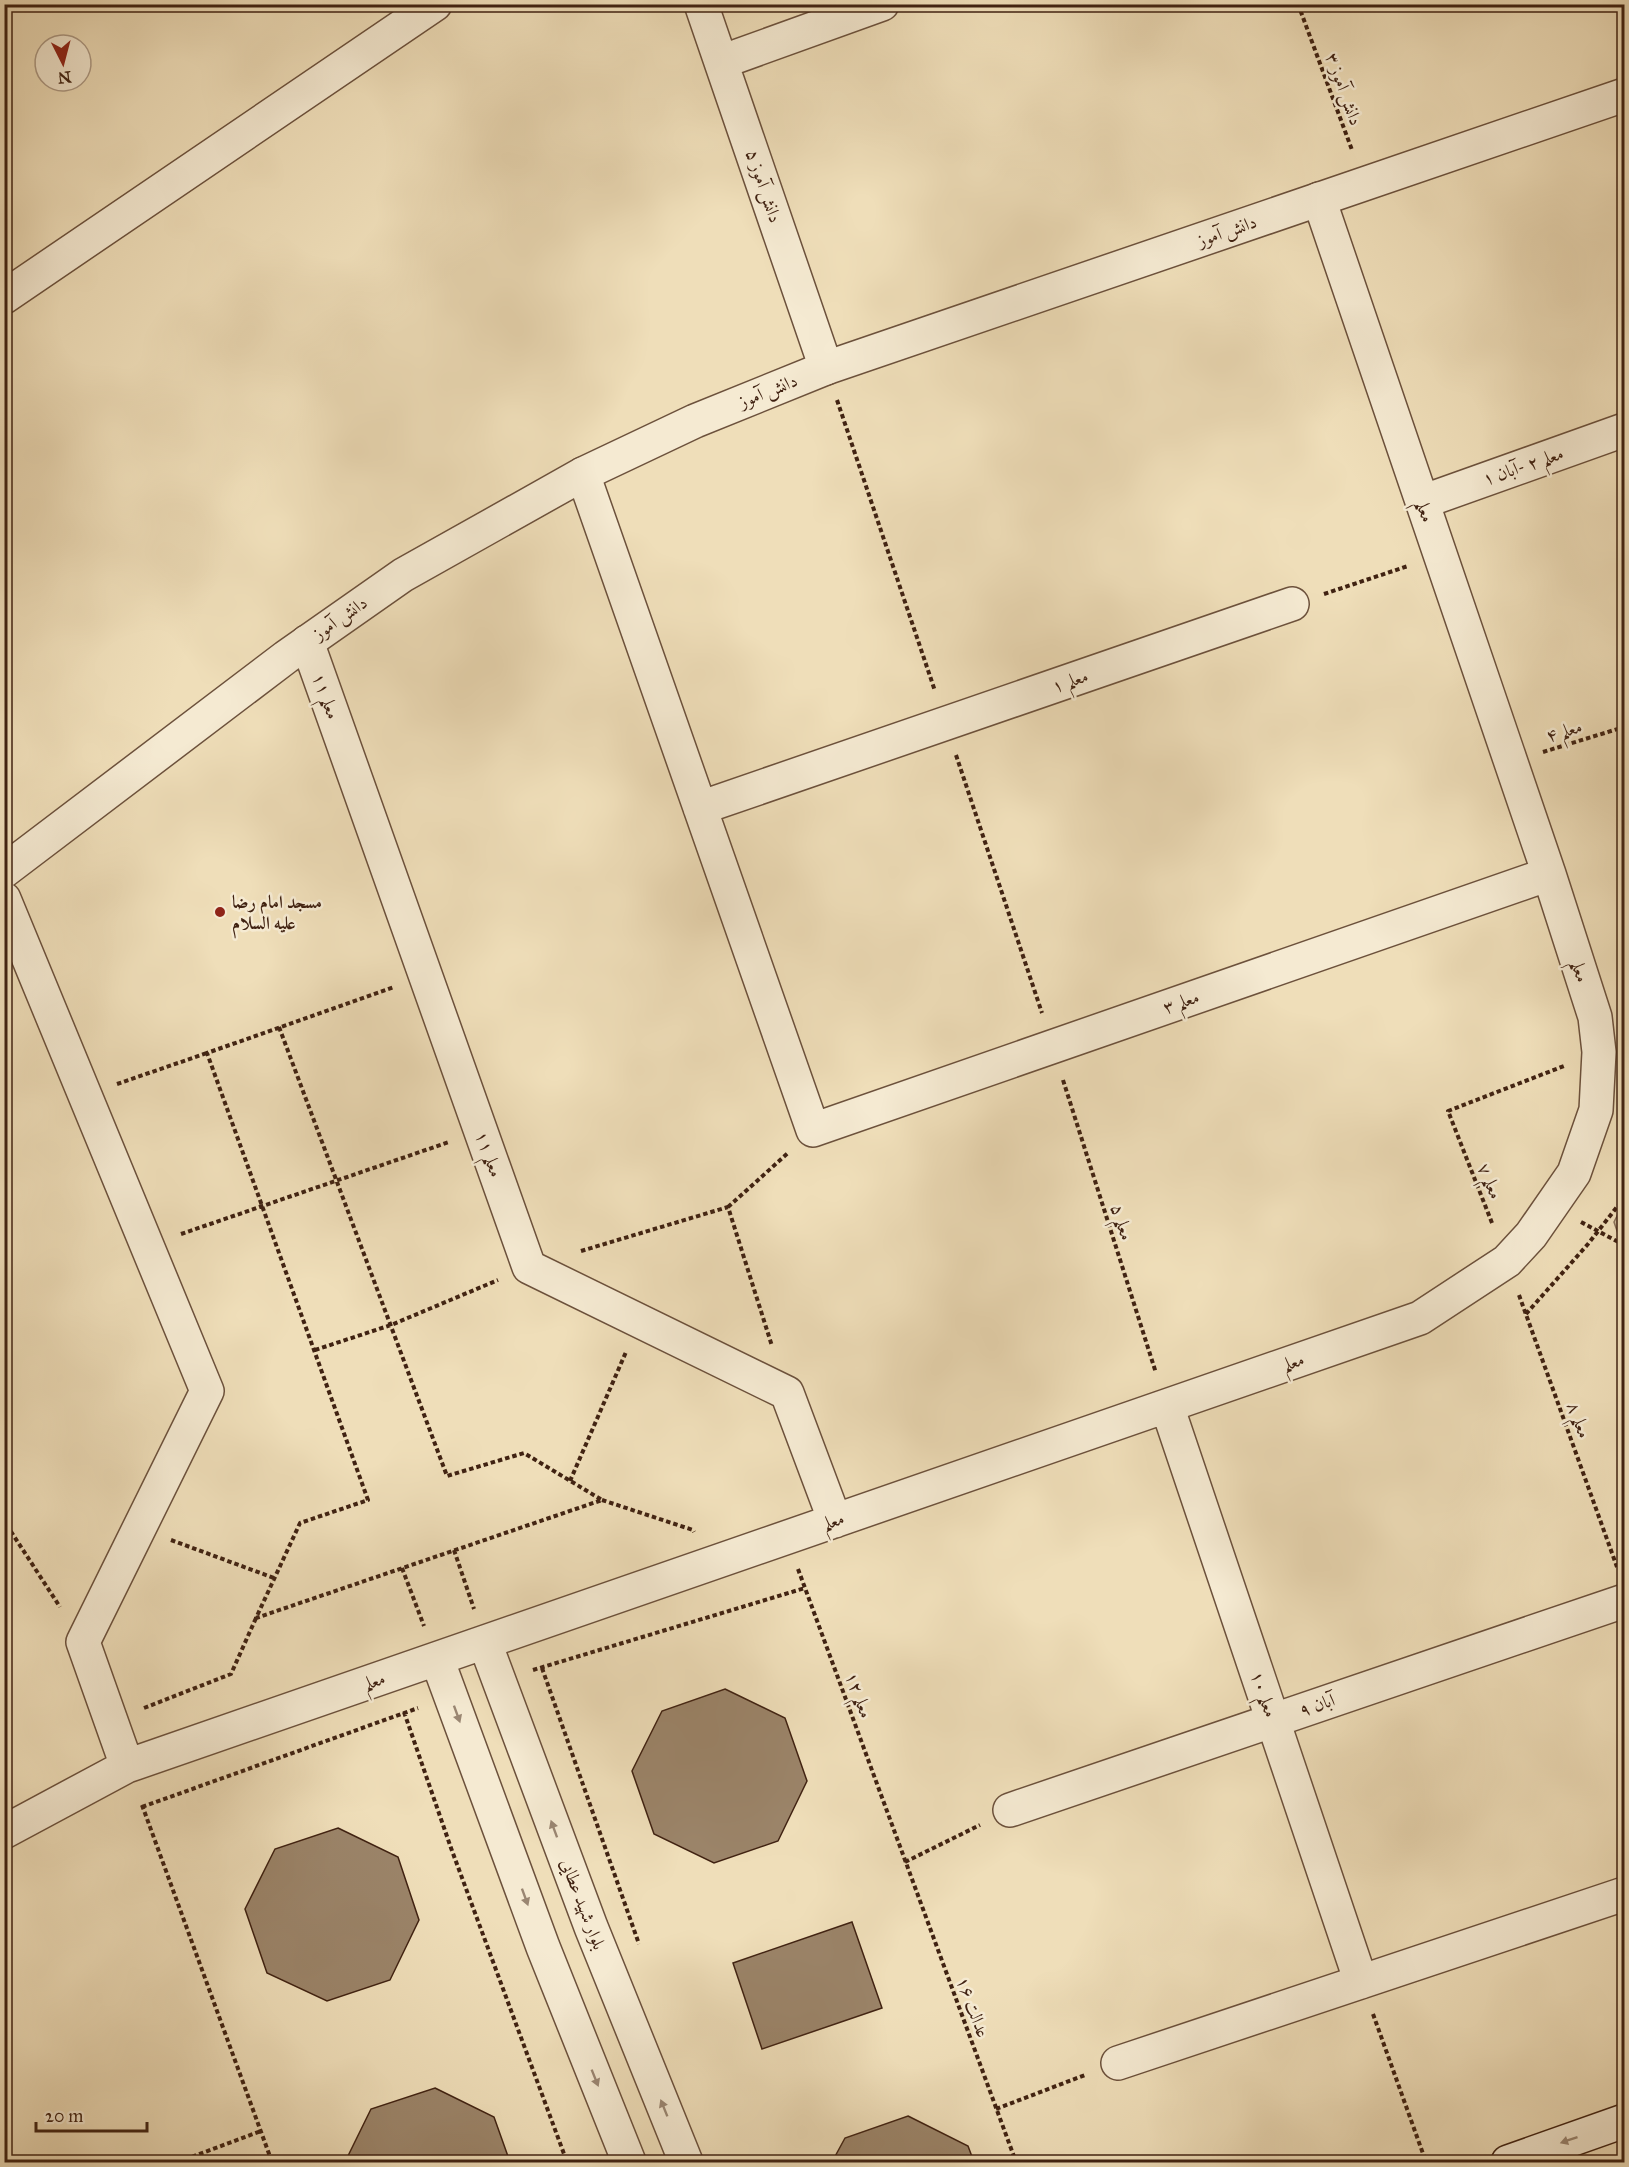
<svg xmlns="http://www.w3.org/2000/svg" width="1629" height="2167" viewBox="0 0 1629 2167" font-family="'IM FELL Great Primer',Amiri,serif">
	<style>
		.green { fill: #d1be9d; stroke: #887058; stroke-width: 1.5 }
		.building { fill: #9b8469; stroke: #402212; stroke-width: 1.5 }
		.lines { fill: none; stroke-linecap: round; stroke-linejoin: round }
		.minor-casing { stroke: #6c513c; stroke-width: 36 }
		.tertiary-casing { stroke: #6c513c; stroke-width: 36 }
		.secondary-casing { stroke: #402212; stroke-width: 36 }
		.path { stroke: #402212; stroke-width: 4; stroke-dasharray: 4.5 3; stroke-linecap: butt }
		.minor { stroke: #f5ead2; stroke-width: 33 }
		.tertiary { stroke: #f5ead2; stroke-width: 33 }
		.secondary { stroke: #f5ead2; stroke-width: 33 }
		.oneway { fill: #9a8672 }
		.poi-dot { fill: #8f2418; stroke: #f5ead2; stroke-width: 2 }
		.labels { text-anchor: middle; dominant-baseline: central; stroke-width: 5; stroke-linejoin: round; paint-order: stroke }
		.street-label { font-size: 18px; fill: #402212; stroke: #f5ead2 }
		.poi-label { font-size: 18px; font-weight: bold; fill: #402212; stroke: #f5ead2; text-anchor: start }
	</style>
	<rect width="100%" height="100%" fill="#efdeb9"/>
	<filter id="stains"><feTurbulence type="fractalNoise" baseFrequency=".00333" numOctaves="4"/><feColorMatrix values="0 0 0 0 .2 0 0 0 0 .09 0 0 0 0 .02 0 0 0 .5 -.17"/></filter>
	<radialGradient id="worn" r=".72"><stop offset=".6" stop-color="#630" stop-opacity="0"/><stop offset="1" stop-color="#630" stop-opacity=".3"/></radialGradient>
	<!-- green -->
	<path class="green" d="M1624,1202V1251L1614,1222Z"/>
	<!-- building -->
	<path class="building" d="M725,1689L785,1718L807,1781L778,1841L714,1863L654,1834L632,1771L662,1711Z
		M338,1828L398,1857L419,1920L390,1980L327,2001L267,1973L245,1909L275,1849Z
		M852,1922L882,2008L762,2049L733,1963Z
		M435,2088L494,2117L510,2162H345L371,2109Z
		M908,2116L968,2146L974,2162H832L845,2138Z"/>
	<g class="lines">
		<defs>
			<path id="minor" d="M701,4L826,368
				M721,62L882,4
				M4,297L435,4
				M583,474L813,1130L1549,874
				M1422,502L1624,430
				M307,642L529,1267L787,1393L835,1521
				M700,808L1292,604
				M4,899L207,1391L83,1642L127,1766
				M1167,1406L1361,1982
				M485,1643L591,1927L686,2162
				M437,1659L543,1947L629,2162
				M1010,1810L1624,1601
				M4,1832L127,1766L1420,1318L1507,1261L1531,1235L1574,1173L1596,1110L1599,1052L1595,1017L1549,874L1319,199
				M1118,2063L1624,1894"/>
			<path id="tertiary" d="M4,871L286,657L403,575L583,474L695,421L826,368L1624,95"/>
			<path id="secondary" d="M1508,2162L1624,2121"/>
		</defs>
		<!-- minor casing -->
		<use href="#minor" class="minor-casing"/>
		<!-- tertiary casing -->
		<use href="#tertiary" class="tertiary-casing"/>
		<!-- secondary casing -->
		<use href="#secondary" class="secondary-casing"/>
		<!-- path -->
		<path class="path" d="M1298,4L1352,150
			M837,400L935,691
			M1324,594L1408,566
			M1543,752L1624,727
			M956,755L1042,1013
			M279,1027L447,1476L524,1453L602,1500L256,1618L300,1523L368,1500L207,1053L394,987
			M1063,1080L1156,1373
			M117,1084L207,1053
			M728,1207L788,1153
			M1581,1222L1624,1245
			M1492,1223L1448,1111L1564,1066
			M181,1234L449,1142
			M581,1251L728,1207L772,1346
			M1519,1295L1617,1567
			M1526,1314L1588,1244L1624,1198
			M315,1350L391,1325L498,1280
			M570,1481L626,1352
			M602,1500L693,1530L694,1532
			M4,1530H10L60,1607
			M171,1540L274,1578
			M454,1550L474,1609
			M402,1568L424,1626
			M798,1569L1016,2162
			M542,1668L639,1944
			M533,1670L805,1588
			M144,1708L231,1674L256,1618
			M404,1712L451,1848L567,2162
			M142,1805L272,2162
			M142,1807L418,1708
			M905,1862L980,1825
			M1373,2014L1426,2162
			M996,2109L1085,2075
			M178,2162L261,2131"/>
		<!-- minor -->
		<use href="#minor" class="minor"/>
		<!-- tertiary -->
		<use href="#tertiary" class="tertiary"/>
		<!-- secondary -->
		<use href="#secondary" class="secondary"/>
	</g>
	<!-- one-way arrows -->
	<defs><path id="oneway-solid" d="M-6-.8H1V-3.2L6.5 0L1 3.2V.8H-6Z" transform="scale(1.5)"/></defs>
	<g class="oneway">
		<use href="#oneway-solid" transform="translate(457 1714) rotate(70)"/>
		<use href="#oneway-solid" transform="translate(554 1829) rotate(-110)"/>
		<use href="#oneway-solid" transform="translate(525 1897) rotate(70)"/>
		<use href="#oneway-solid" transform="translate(595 2078) rotate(68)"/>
		<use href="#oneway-solid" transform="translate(664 2108) rotate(-112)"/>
		<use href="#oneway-solid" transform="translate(1569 2140) rotate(161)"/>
	</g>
	<!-- markers -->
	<circle class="poi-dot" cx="220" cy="912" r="6"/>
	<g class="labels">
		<!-- street labels -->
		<g class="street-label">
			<text transform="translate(1344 89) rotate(70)">دانش آموز ۳</text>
			<text transform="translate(764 186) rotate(71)">دانش آموز ۵</text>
			<text transform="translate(1227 231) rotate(-19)">دانش آموز</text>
			<text transform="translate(768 391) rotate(-22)">دانش آموز</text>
			<text transform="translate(1523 466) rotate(-19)">معلم ۲ -آبان ۱</text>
			<text transform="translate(1425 511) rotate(71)">معلم</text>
			<text transform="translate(340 618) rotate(-35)">دانش آموز</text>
			<text transform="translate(1070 681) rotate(-19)">معلم ۱</text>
			<text transform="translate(326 696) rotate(70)">معلم ۱۱</text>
			<text transform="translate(1564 731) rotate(-17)">معلم ۴</text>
			<text transform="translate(1580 971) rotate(72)">معلم</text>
			<text transform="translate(1181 1002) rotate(-19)">معلم ۳</text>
			<text transform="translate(489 1154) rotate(70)">معلم ۱۱</text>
			<text transform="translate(1490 1181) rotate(68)">معلم ۷</text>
			<text transform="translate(1122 1222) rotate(72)">معلم ۵</text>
			<text transform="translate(1293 1362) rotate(-19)">معلم</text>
			<text transform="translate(1579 1420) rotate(70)">معلم ۸</text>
			<text transform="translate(833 1521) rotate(-19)">معلم</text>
			<text transform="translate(374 1681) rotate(-19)">معلم</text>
			<text transform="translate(1264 1694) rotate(71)">معلم ۱۰</text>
			<text transform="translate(859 1695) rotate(70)">معلم ۱۲</text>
			<text transform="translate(1317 1705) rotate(-19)">آبان ۹</text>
			<text transform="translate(583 1904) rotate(69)">بلوار شهید عطایی</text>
			<text transform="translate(973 2007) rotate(70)">عدالت ۱۶</text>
		</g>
		<!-- poi labels -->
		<g class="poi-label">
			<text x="232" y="902">مسجد امام رضا<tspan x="232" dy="21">علیه السلام</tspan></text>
		</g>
	</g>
	<!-- margin -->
	<rect width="1629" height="2167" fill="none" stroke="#efdeb9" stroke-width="24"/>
	<rect x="6" y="6" width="1617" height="2155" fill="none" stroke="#402212" stroke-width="3"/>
	<rect x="12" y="12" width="1605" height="2143" fill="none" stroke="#402212" stroke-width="1.5"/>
	<!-- north arrow -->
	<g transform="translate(63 63) rotate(174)"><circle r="28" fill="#f5ead2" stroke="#ad9a85" stroke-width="1.5"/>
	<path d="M0-4.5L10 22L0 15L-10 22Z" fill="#8f2418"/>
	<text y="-9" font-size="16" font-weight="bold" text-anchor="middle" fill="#402212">N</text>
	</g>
	<!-- scale -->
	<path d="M36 2122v9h111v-9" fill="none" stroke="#402212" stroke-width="3"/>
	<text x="45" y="2122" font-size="18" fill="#402212" stroke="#f5ead2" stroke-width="4.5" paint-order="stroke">20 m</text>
	<rect width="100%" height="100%" filter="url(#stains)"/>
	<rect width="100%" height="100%" fill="url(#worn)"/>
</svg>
